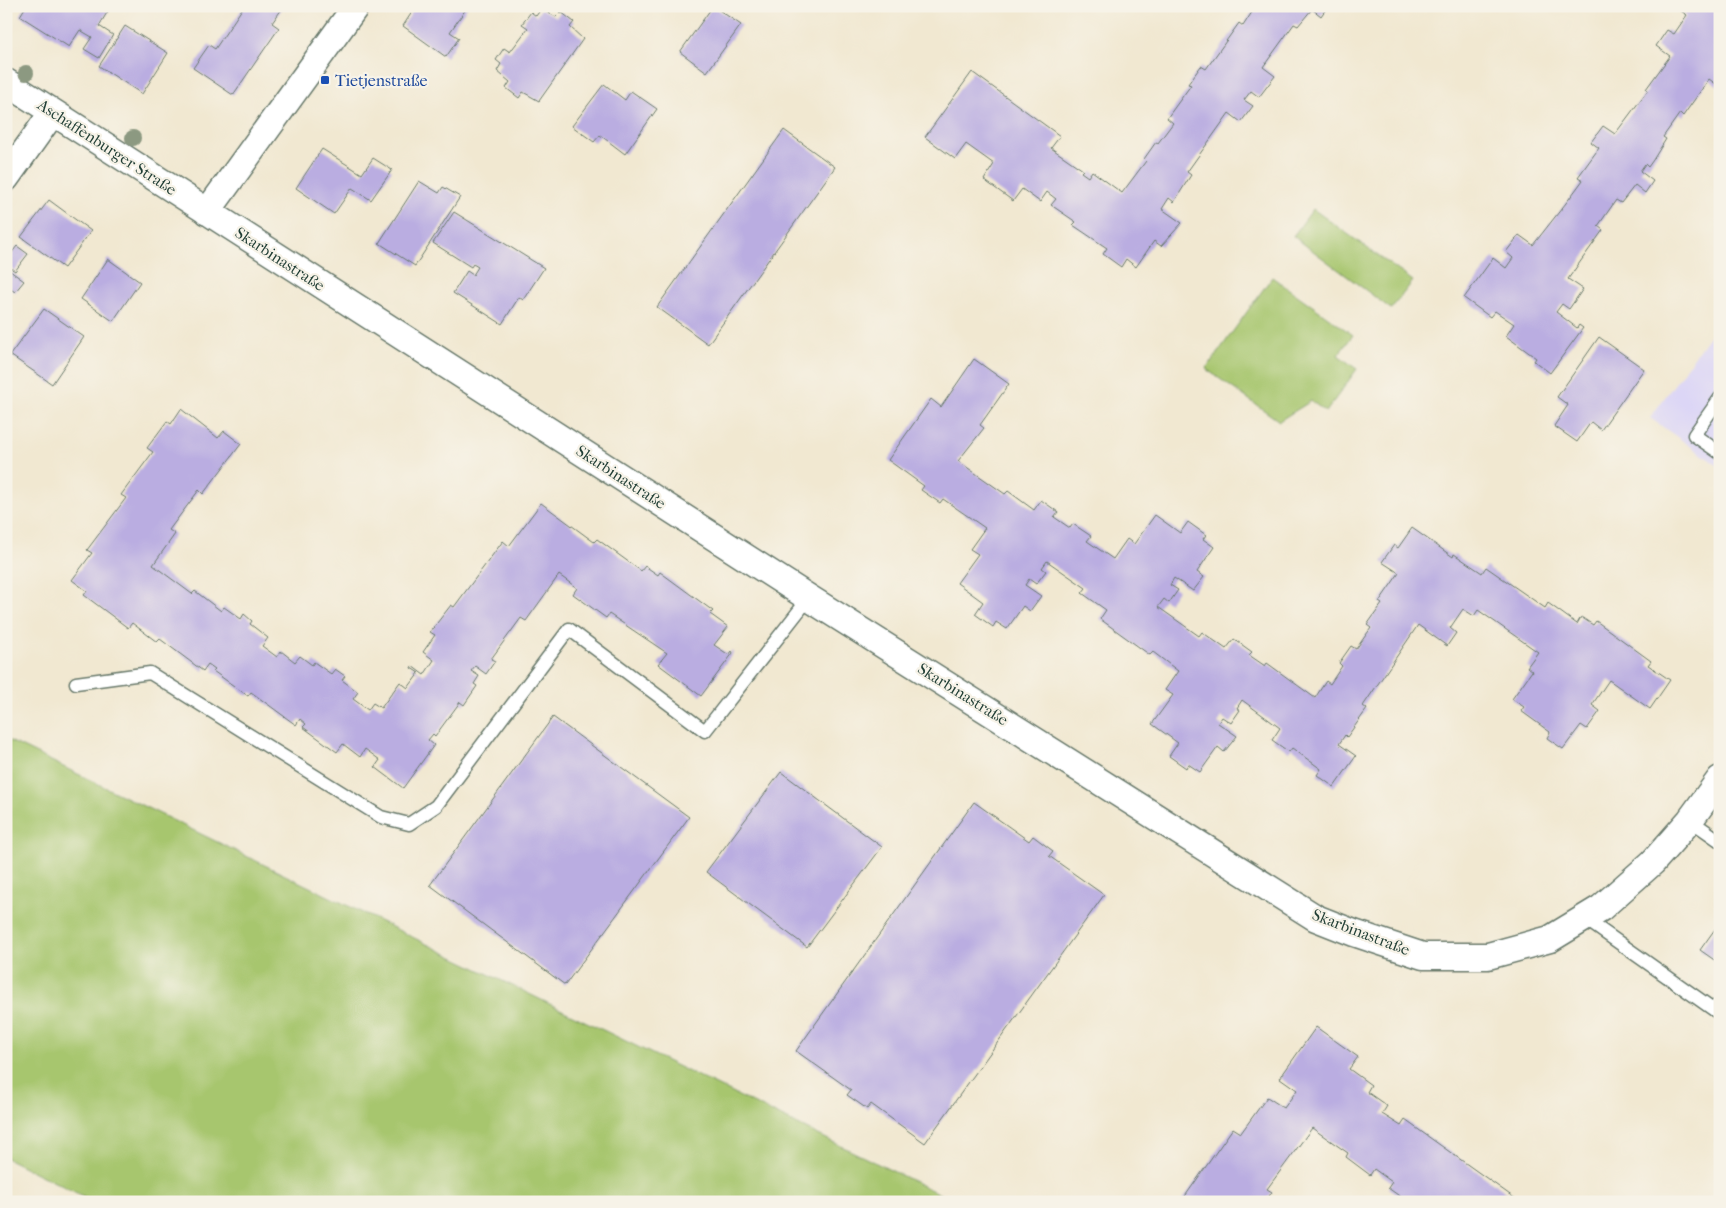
<svg xmlns="http://www.w3.org/2000/svg" width="1726" height="1208" viewBox="0 0 1726 1208" font-family="'IM FELL French Canon',serif">
	<style>
		.built { fill: #dcd6f6 }
		.green { fill: #a7c66e; stroke: #638251 }
		.building { fill: #baade1 }
		.lines { fill: none; stroke-linecap: round; stroke-linejoin: round }
		.lane-casing { stroke: #68796b; stroke-width: 15 }
		.street-casing { stroke: #68796b; stroke-width: 29 }
		.lane { stroke: #fff; stroke-width: 12 }
		.street { stroke: #fff; stroke-width: 26 }
		.tree { fill: #8c9981 }
		.transit-dot { fill: #1a4fb4; stroke: #f7f3e8; stroke-width: 2 }
		.labels { text-anchor: middle; dominant-baseline: central; stroke-width: 4.5; stroke-linejoin: round; paint-order: stroke }
		.transit-label { font-size: 16px; fill: #164399; stroke: #f7f3e8; text-anchor: start }
		.street-label { font-size: 16px; fill: #1f3d34; stroke: #f7f3e8 }
	</style>
	<rect width="100%" height="100%" fill="#f7f3e8"/>
	<filter id="ink" filterUnits="userSpaceOnUse"><feTurbulence type="fractalNoise" baseFrequency=".02" numOctaves="2"/><feDisplacementMap in="SourceGraphic" scale="10" xChannelSelector="R" yChannelSelector="G"/><feConvolveMatrix kernelMatrix="1 2 1 2 8 2 1 2 1" color-interpolation-filters="sRGB"/></filter>
	<filter id="wash" filterUnits="userSpaceOnUse"><feTurbulence type="fractalNoise" baseFrequency=".0096" numOctaves="4" result="noise"/><feDisplacementMap in="SourceGraphic" scale="20" xChannelSelector="R" yChannelSelector="G"/><feGaussianBlur stdDeviation="1.12" result="paint"/><feColorMatrix in="noise" values="0 0 0 0 0 0 0 0 0 0 0 0 0 0 0 0 0 1.4 0 .05"/><feComposite in="paint" operator="in"/></filter>
	<g filter="url(#wash)">
		<rect width="100%" height="100%" fill="#f1e8d1"/>
		<!-- built -->
		<path class="built" d="M1720,321V467L1650,418Z"/>
		<!-- green -->
		<path class="green" d="M1313,209L1413,281L1391,309L1293,236Z
			M1272,277L1353,335L1338,355L1357,369L1326,412L1311,401L1279,421L1206,369Z
			M6,739L956,1202H95L6,1158Z"/>
		<g id="blocks">
			<!-- building -->
			<path class="building" d="M26,6H111L99,26L113,35L99,58L84,49L92,37L80,30L69,47L20,16Z
				M244,6H284L272,23L279,28L233,95L193,68L209,45L215,49Z
				M416,6L420,9L421,6H468L450,32L459,38L446,57L403,26Z
				M713,6L741,25L707,72L680,52Z
				M1256,6H1328L1321,16L1312,9L1298,26L1294,24L1263,67L1275,76L1259,97L1251,91L1244,100L1253,106L1241,122L1229,113L1187,172L1191,175L1174,202L1169,198L1162,209L1182,223L1161,246L1154,241L1136,267L1126,259L1121,267L1103,254L1107,248L1073,225L1076,222L1051,205L1056,199L1047,192L1040,202L1022,189L1013,201L984,180L994,164L966,144L955,159L925,137L972,72L1060,136L1051,148L1083,170L1081,172L1088,177L1092,171L1122,193L1146,161L1144,159L1156,142L1158,143L1173,123L1167,118L1191,85L1188,84L1201,66L1206,69L1239,23L1243,26Z
				M1684,6H1720V87L1709,79L1683,116L1680,113L1663,137L1666,139L1653,160L1648,167L1645,164L1640,171L1653,181L1645,193L1635,185L1621,203L1616,200L1598,226L1603,230L1568,279L1583,289L1569,309L1562,304L1556,312L1577,328L1579,325L1583,328L1550,373L1534,361L1536,358L1506,336L1514,324L1495,311L1490,317L1464,298L1493,258L1506,268L1513,258L1506,252L1519,235L1533,245L1566,203L1583,180L1578,177L1599,148L1591,142L1603,126L1615,134L1648,90L1646,89L1670,56L1656,46L1667,30L1674,34L1687,15L1681,11Z
				M541,9L556,17L561,12L574,22L570,27L583,39L539,101L523,92L519,98L506,88L510,82L497,71L501,64L496,60L504,48L510,52L528,28L522,24L531,12L536,16Z
				M125,26L168,53L142,94L99,66Z
				M604,84L625,100L631,91L657,109L625,154L600,135L594,142L572,126Z
				M784,130L835,167L708,344L657,307Z
				M322,149L362,174L373,158L392,170L371,200L352,188L334,214L296,188Z
				M419,181L439,193L443,187L460,197L415,266L379,243Z
				M49,200L91,231L64,268L21,237Z
				M454,212L544,268L523,300L519,297L502,324L453,293L467,271L473,275L478,267L473,264L471,267L433,243Z
				M17,246L28,254L15,271L6,265V260Z
				M108,259L140,282L113,321L81,299Z
				M6,268L24,281L15,292L6,286Z
				M44,309L84,337L52,384L10,355Z
				M1599,337L1644,369L1601,430L1591,422L1577,442L1554,426L1568,405L1557,397Z
				M974,359L1009,384L980,425L984,428L958,461L1005,494L1008,491L1034,510L1041,500L1058,512L1054,517L1070,528L1073,524L1091,536L1087,541L1113,559L1127,539L1134,544L1155,515L1180,533L1188,522L1206,535L1203,539L1214,547L1197,572L1204,577L1193,591L1174,578L1170,585L1178,590L1169,603L1164,599L1158,607L1199,636L1202,632L1226,649L1234,639L1252,652L1249,655L1265,666L1267,663L1315,698L1326,681L1330,684L1342,666L1339,663L1351,646L1356,649L1371,628L1367,625L1382,604L1379,602L1399,573L1382,562L1394,545L1398,548L1412,528L1453,557L1454,554L1482,573L1486,567L1545,608L1548,603L1577,624L1581,617L1593,625L1596,621L1651,661L1648,665L1670,680L1650,709L1609,680L1592,705L1600,711L1587,729L1581,725L1563,749L1547,738L1550,732L1521,711L1524,707L1512,699L1532,671L1527,667L1538,652L1478,610L1474,616L1463,609L1450,628L1456,633L1447,646L1418,625L1363,706L1367,709L1347,737L1345,735L1339,744L1356,756L1334,787L1317,775L1321,769L1292,748L1289,752L1272,740L1280,728L1242,700L1237,708L1240,710L1231,723L1222,717L1218,723L1237,736L1224,752L1218,747L1200,772L1188,764L1186,768L1169,756L1178,743L1152,724L1173,695L1165,690L1178,671L1153,652L1150,655L1100,619L1106,610L1082,593L1086,588L1047,561L1042,568L1046,571L1036,584L1029,579L1025,585L1041,596L1030,611L1023,606L1007,629L996,622L993,627L975,614L983,602L957,583L978,554L970,549L985,528L943,499L940,503L921,490L924,486L888,460L931,399L941,407Z
				M181,409L218,438L224,431L241,444L203,494L199,490L169,530L175,534L153,565L192,594L195,591L221,611L224,607L241,619L244,614L252,621L250,624L268,638L262,646L277,657L281,651L295,662L300,656L312,665L314,662L331,674L335,669L345,676L342,680L358,692L353,699L368,710L373,703L381,708L400,682L408,688L419,673L411,668L412,666L424,675L434,660L423,652L435,635L430,632L451,605L454,607L503,541L509,546L541,503L594,542L597,539L641,571L645,566L658,575L660,572L713,611L710,614L728,627L714,645L729,655L732,651L733,653L701,696L658,664L667,653L609,614L606,618L573,594L577,588L559,575L526,621L521,618L491,659L495,661L486,674L475,666L471,671L479,676L474,684L477,686L464,705L460,702L435,736L433,734L428,740L434,745L403,788L375,767L380,760L365,749L360,757L343,744L337,752L303,727L306,724L300,719L296,725L251,692L248,696L213,671L215,669L208,664L203,671L160,639L157,642L132,623L128,628L84,595L87,591L72,580L92,553L87,550L126,498L121,495L153,452L147,448L167,421L171,424Z
				M553,717L689,817L565,985L430,885Z
				M781,772L882,847L807,947L706,872Z
				M974,802L1029,841L1033,836L1053,851L1049,856L1104,895L925,1143L871,1104L867,1109L847,1095L851,1090L796,1051Z
				M1720,922V964L1700,950Z
				M1316,1027L1358,1057L1349,1069L1371,1085L1367,1092L1387,1106L1382,1114L1401,1126L1405,1120L1520,1202H1418L1414,1199L1408,1202L1388,1188L1392,1182L1374,1169L1370,1175L1346,1157L1348,1153L1312,1128L1267,1189L1272,1192L1265,1202H1181L1233,1128L1241,1133L1267,1097L1284,1108L1297,1090L1280,1078Z"/>
		</g>
	</g>
	<g filter="url(#ink)">
		<use href="#blocks" fill-opacity="0" stroke="#68796b" stroke-width="1"/>
		<g class="lines">
			<defs>
				<path id="lane" d="M1720,398L1694,435L1720,453
					M76,683L150,673L381,817L409,824L436,806L569,629L705,731L809,598
					M1690,820L1720,841
					M1584,918L1720,1014"/>
				<path id="street" d="M6,82L809,598L1316,918L1354,933L1423,956H1488L1550,939L1601,908L1653,862L1690,820L1720,779
					M6,178L53,112
					M207,212L356,6"/>
			</defs>
			<!-- lane casing -->
			<use href="#lane" class="lane-casing"/>
			<!-- street casing -->
			<use href="#street" class="street-casing"/>
			<!-- lane -->
			<use href="#lane" class="lane"/>
			<!-- street -->
			<use href="#street" class="street"/>
		</g>
		<!-- trees -->
		<g class="tree">
			<circle cx="26" cy="73" r="8"/>
			<circle cx="133" cy="138" r="8"/>
		</g>
	</g>
	<!-- markers -->
	<rect class="transit-dot" x="320" y="75" width="10" height="10" rx="2.5"/>
	<g class="labels">
		<!-- transit labels -->
		<g class="transit-label">
			<text x="335" y="80">Tietjenstraße</text>
		</g>
		<!-- street labels -->
		<g class="street-label">
			<text transform="translate(107 147) rotate(33)">Aschaffenburger Straße</text>
			<text transform="translate(280 259) rotate(33)">Skarbinastraße</text>
			<text transform="translate(621 477) rotate(33)">Skarbinastraße</text>
			<text transform="translate(963 694) rotate(32)">Skarbinastraße</text>
			<text transform="translate(1361 932) rotate(21)">Skarbinastraße</text>
		</g>
	</g>
	<!-- margin -->
	<rect width="1726" height="1208" fill="none" stroke="#f7f3e8" stroke-width="25"/>
</svg>
